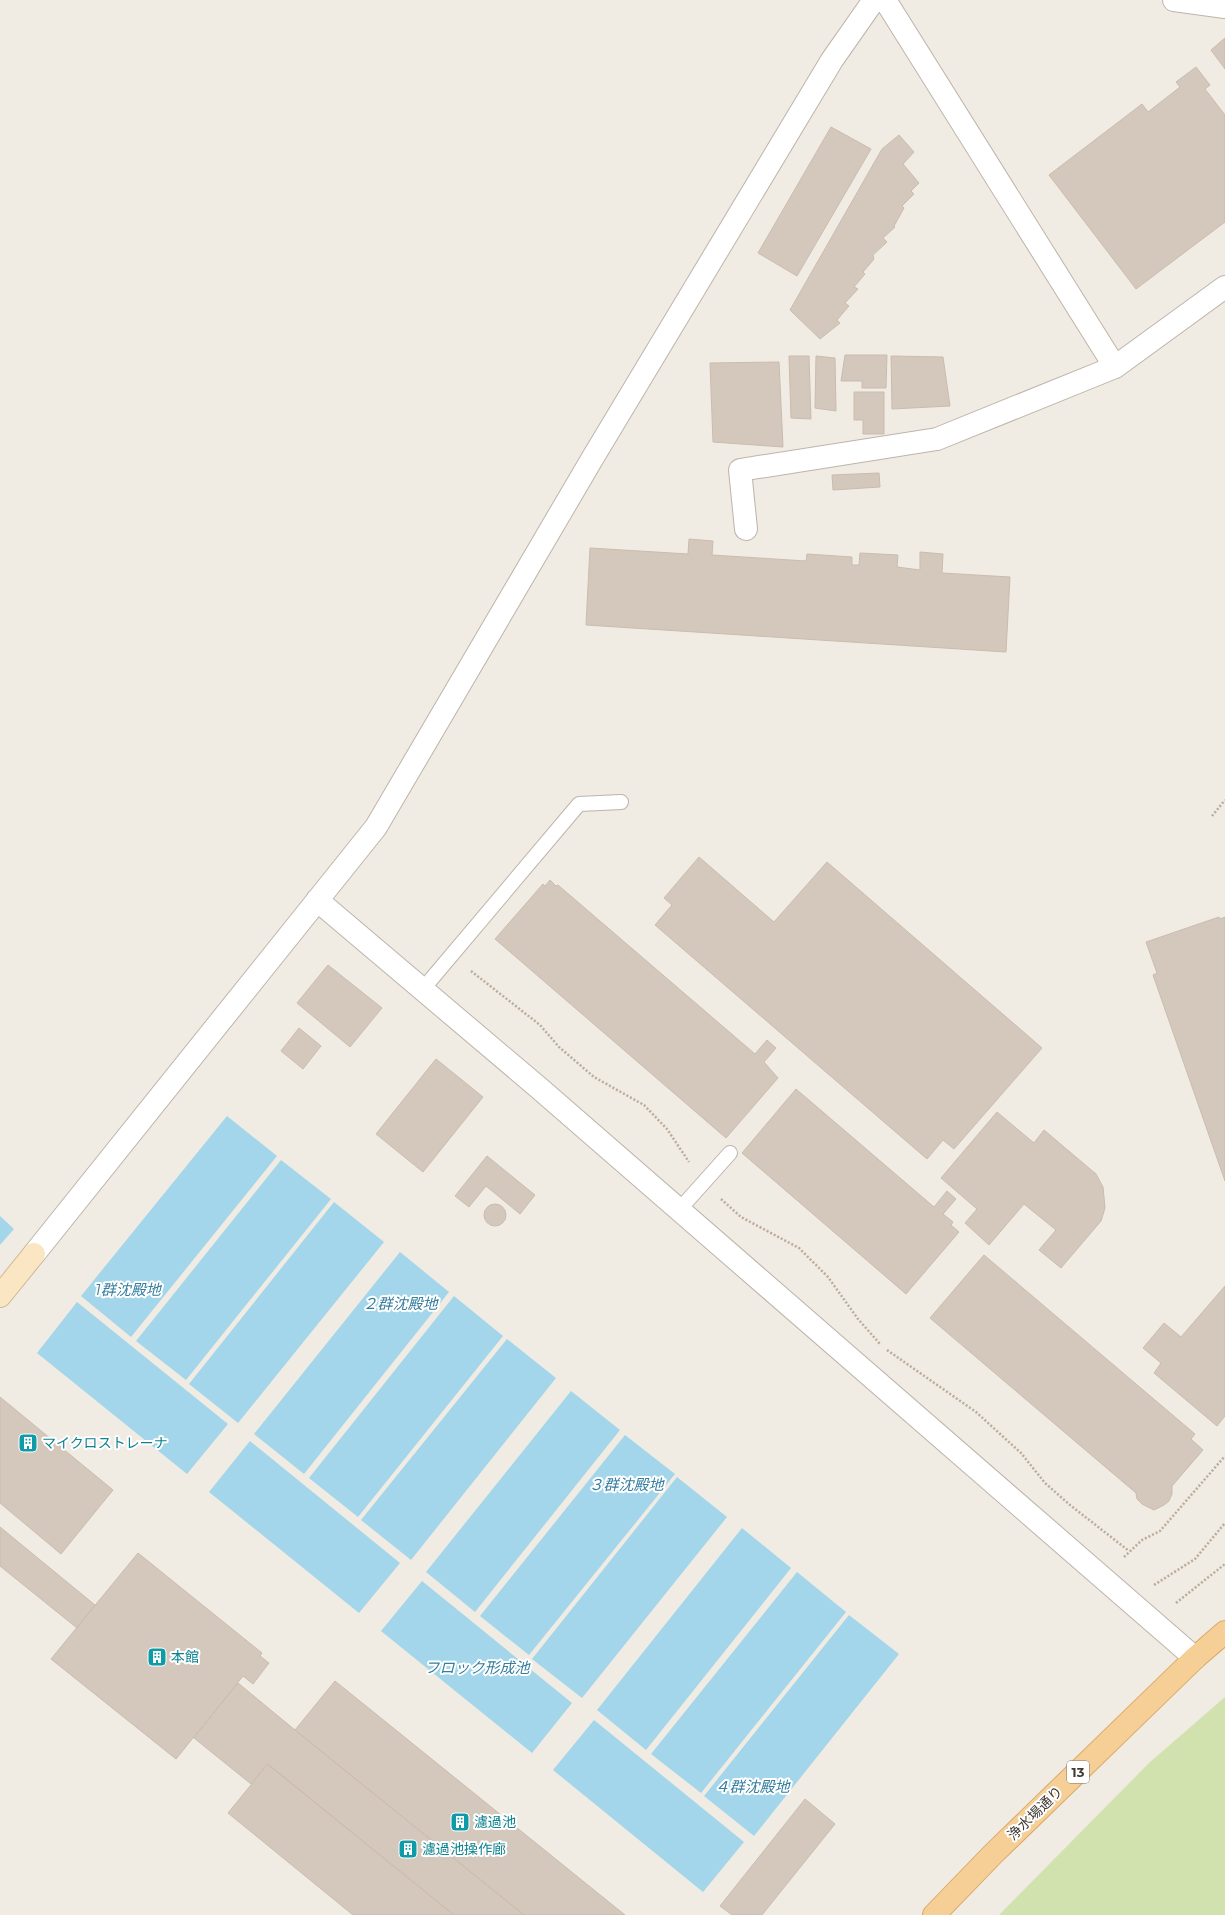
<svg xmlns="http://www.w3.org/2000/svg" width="1225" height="1915" viewBox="0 0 1225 1915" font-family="Montserrat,'Noto Sans JP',sans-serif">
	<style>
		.green { fill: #d1e2ae }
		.water { fill: #a3d6ea }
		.building { fill: #d4c8bd; stroke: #cbbcad }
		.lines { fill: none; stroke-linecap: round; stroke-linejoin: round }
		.lane-casing { stroke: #beb4aa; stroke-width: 16 }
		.street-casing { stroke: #beb4aa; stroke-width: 24 }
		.secondary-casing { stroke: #cdb896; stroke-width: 24 }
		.primary-casing { stroke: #daa968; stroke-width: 24 }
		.path { stroke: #bbab99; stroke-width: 2.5; stroke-dasharray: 2 2; stroke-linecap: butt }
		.lane { stroke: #fff; stroke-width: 14 }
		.street { stroke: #fff; stroke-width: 22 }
		.secondary { stroke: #fae6c3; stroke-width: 22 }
		.primary { stroke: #f6cf96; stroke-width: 22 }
		.labels { text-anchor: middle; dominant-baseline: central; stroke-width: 4; stroke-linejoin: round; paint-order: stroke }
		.shield { fill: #fff; stroke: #7b7671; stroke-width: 1 }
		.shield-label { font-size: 13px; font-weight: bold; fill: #423b34 }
		.culture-label { font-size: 14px; fill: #0d838f; stroke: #fff; text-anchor: start }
		.street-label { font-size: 14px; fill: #423b34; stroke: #fff }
		.water-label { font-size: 15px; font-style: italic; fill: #347e9e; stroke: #fff }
	</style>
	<rect width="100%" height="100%" fill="#f0ebe3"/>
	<!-- green -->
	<path class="green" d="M1225,1697V1915H999L1149,1763Z"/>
	<!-- water -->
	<path class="water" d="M227,1116L277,1156L131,1337L81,1296Z
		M281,1160L331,1199L186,1380L136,1341Z
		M334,1202L384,1242L238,1423L189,1384Z
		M0,1216L14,1229L0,1245Z
		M400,1252L449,1292L304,1474L254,1434Z
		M454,1296L503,1336L358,1517L309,1478Z
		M77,1302L228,1424L187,1474L37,1353Z
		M507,1339L556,1378L411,1560L361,1520Z
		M571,1391L620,1430L475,1612L426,1572Z
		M625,1435L675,1474L529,1655L480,1616Z
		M250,1441L400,1563L359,1613L209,1492Z
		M677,1477L727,1517L582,1698L532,1659Z
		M742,1528L791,1568L646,1750L597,1710Z
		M797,1572L846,1612L701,1793L651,1754Z
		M422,1581L572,1703L532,1753L381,1631Z
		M849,1615L899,1654L754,1836L704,1796Z
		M594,1720L744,1842L703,1892L553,1770Z"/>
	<!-- building -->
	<path class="building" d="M1225,38V69L1211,50Z
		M1196,67L1210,85L1205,89L1225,115V222L1136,289L1049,175L1142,104L1148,112L1180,87L1176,82Z
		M831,127L871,149L797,276L758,253Z
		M899,135L914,152L903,164L919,183L911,191L914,194L902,206L904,208L894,226L895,227L883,238L887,242L873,255L874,259L863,272L865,274L854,287L858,289L845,303L849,306L837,320L840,323L820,339L790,310L882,149Z
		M845,355H887L886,388H862V381H841Z
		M789,356H809L811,419L791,418Z
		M816,356L835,358L836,411L815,408Z
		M891,356L943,357L950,406L892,409Z
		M779,362L783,447L713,442L710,363Z
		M854,392H884V434H863V420H854Z
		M879,473L880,487L833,490L832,475Z
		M689,539L713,541L712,555L806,561L807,554L852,557V565H859L860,553L898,555L897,567L920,570V552L943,554L942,573L1010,577L1006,652L586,625L590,548L688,554Z
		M699,857L774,922L827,862L1042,1048L954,1149L943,1140L927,1159L655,925L672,905L664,898Z
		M550,880L556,886L558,885L755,1054L767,1040L776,1048L764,1062L778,1078L726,1138L495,939L543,884L545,886Z
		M1219,917L1220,919L1225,917V1181L1153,975L1157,973L1146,942Z
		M328,965L382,1008L350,1047L297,1003Z
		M299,1028L321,1046L303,1069L281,1051Z
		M436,1059L483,1097L423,1172L376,1134Z
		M796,1089L934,1207L947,1191L956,1199L943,1214L953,1222L951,1225L959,1232L906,1294L742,1153Z
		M997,1112L1034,1143L1044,1130L1096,1174L1103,1187L1105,1208L1101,1221L1061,1268L1039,1250L1056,1230L1024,1204L989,1245L965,1223L977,1209L941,1178Z
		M487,1156L535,1195L520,1214L486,1186L469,1207L455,1196Z
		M484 1215a11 11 0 1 1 22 0a11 11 0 1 1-22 0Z
		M984,1255L1195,1434L1191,1439L1203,1450L1172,1486V1494L1169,1501L1164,1505L1154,1510L1142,1504L1137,1499L1136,1493L930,1318Z
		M1225,1286V1416L1217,1426L1154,1373L1161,1363L1143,1348L1164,1323L1181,1337Z
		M0,1397L113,1490L61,1554L0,1503Z
		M0,1527L95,1605L77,1628L0,1566Z
		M138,1553L262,1653L260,1656L269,1663L253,1684L243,1676L176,1759L51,1659Z
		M335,1681L625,1915H524L295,1730Z
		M238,1683L295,1730L524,1915H454L267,1764L251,1784L194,1738Z
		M268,1764L454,1915H353L228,1813Z
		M805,1799L835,1824L762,1915H732L720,1906Z"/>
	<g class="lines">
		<defs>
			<path id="lane" d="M423,989L579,804L621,802
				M679,1210L730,1153"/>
			<path id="street" d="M885,0L1115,367
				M1174,0L1225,7
				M746,529L740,470L937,439L1115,367L1225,287
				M317,900L539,1088L1195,1658
				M34,1254L376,827L592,459L832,60L874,0"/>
			<path id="secondary" d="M0,1296L34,1254"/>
			<path id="primary" d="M934,1915L993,1854L1195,1658L1225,1632"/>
		</defs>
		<!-- lane casing -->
		<use href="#lane" class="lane-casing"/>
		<!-- street casing -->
		<use href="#street" class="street-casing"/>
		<!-- secondary casing -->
		<use href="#secondary" class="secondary-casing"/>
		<!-- primary casing -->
		<use href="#primary" class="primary-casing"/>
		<!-- path -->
		<path class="path" d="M1212,816L1225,800
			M471,971L540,1025L559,1047L594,1077L644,1105L667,1129L689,1162
			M721,1199L741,1217L799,1248L828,1277L858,1319L880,1344
			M887,1350L976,1412L1021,1453L1045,1483L1070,1505L1129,1551
			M1124,1557L1142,1540L1160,1531L1225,1456
			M1154,1585L1195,1559L1225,1523
			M1176,1603L1225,1564"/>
		<!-- lane -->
		<use href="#lane" class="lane"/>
		<!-- street -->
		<use href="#street" class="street"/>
		<!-- secondary -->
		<use href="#secondary" class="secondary"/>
		<!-- primary -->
		<use href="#primary" class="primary"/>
	</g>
	<!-- icons -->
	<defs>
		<symbol id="building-square" viewBox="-11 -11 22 22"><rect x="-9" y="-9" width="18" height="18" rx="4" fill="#0f9aa8" stroke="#fff"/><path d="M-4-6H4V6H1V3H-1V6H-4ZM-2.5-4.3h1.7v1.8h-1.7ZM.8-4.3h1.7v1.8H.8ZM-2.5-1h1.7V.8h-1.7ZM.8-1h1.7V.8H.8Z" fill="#fff"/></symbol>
	</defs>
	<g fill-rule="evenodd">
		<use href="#building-square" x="17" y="1432" width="22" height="22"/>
		<use href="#building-square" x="146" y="1646" width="22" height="22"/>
		<use href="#building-square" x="449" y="1811" width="22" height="22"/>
		<use href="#building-square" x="397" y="1838" width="22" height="22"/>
	</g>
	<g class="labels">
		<!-- shield labels -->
		<rect class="shield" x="1067" y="1761" width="22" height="22" rx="3"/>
		<g class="shield-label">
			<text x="1078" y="1772">13</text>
		</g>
		<!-- culture labels -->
		<g class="culture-label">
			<text x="42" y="1443">マイクロストレーナ</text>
			<text x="171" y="1657">本館</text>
			<text x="474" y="1822">濾過池</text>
			<text x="422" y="1849">濾過池操作廊</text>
		</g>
		<!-- street labels -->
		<g class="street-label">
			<text transform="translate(1035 1813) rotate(-44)">浄水場通り</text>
		</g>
		<!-- water labels -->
		<g class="water-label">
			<text x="128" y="1289">1群沈殿地</text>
			<text x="400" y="1303">２群沈殿地</text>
			<text x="626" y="1484">３群沈殿地</text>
			<text x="477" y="1667">フロック形成池</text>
			<text x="752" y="1786">４群沈殿地</text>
		</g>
	</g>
</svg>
